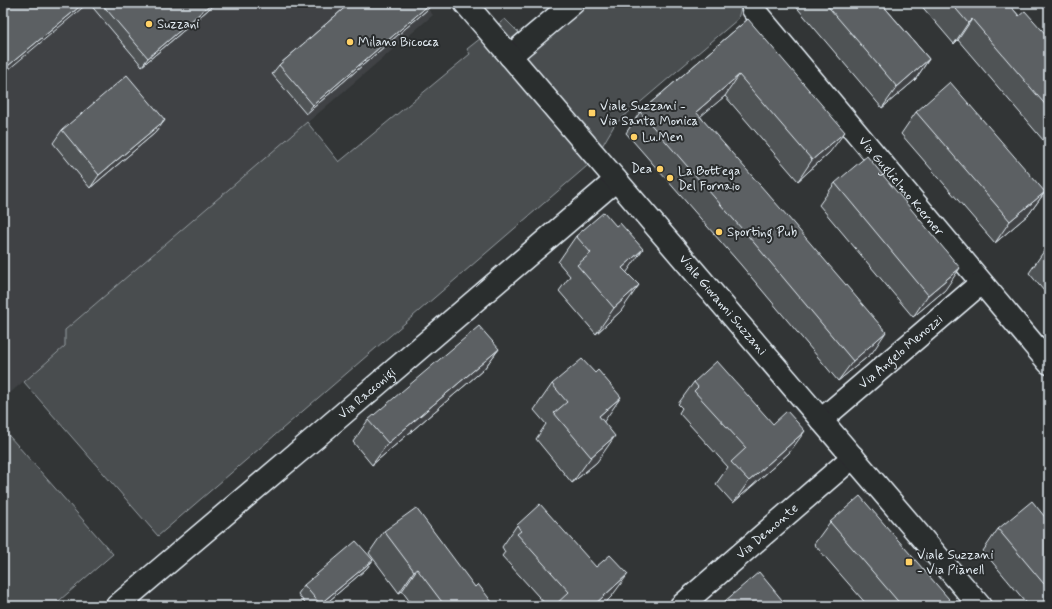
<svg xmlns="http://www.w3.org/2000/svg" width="1052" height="609" viewBox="0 0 1052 609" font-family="Mynerve,sans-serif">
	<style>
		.built { fill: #3f4244 }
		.green { fill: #494d4f; stroke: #989fa4 }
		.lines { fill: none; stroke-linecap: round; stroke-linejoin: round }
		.street-casing { stroke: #e8f1f8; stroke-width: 25 }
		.secondary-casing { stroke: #e8f1f8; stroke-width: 25 }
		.street { stroke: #2a2d2e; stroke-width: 22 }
		.secondary { stroke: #2a2d2e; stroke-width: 22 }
		.wall { fill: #4f5355; stroke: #e8f1f8 }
		.shaded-wall { fill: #404345; stroke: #e8f1f8 }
		.building { fill: #5c6063; stroke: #e8f1f8 }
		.poi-dot { fill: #ffd166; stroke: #2a2d2e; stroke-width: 1.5 }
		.labels { text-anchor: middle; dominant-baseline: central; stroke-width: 4; stroke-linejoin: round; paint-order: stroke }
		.poi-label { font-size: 13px; fill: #e8f1f8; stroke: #2a2d2e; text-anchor: start }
		.street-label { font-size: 13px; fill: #e8f1f8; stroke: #2a2d2e }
	</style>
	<rect width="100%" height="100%" fill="#323536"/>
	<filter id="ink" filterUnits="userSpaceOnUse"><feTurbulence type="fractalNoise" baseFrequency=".025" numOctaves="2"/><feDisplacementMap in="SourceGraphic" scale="8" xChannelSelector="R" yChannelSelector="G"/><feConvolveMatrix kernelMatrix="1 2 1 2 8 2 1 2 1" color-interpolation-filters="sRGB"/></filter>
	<g filter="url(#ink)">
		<!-- built -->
		<path class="built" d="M3,3H423L433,15L65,330V346L3,399Z"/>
		<!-- green -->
		<path class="green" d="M556,3H742L738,19L615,124L594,160L158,536L24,382L65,346V330L307,122L339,162L470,54L467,49L505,19L519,33Z
			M3,429L113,554L53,606H3Z"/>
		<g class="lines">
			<defs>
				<g id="street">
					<path id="s1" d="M753,9L1049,363"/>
					<path d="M510,56L573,3"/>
					<path id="s2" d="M821,420L981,283"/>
					<path id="s3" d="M117,606L316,437L616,180"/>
					<path id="s4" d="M681,606L853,457"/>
				</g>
				<g id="secondary">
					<path id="s5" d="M465,3L980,606"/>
				</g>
			</defs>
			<!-- street casing -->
			<use href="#street" class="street-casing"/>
			<!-- secondary casing -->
			<use href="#secondary" class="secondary-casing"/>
			<!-- street -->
			<use href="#street" class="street"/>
			<!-- secondary -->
			<use href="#secondary" class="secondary"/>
		</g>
		<!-- wall -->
		<path class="wall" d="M89,3H216L142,66Z
			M350,3H432L428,9L306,114L272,74L279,65Z
			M793,3H881L929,59L915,80L882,108Z
			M919,3H1008L1019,16L1049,38V147L958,40L954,44Z
			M748,19L830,152L798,181L725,96L700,116L872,353L838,381L741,265L626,133L640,112Z
			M916,112L1045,192L1029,214L995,243L901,134Z
			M165,120L155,133L90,188L53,143L62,130Z
			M835,183L945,290L913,317L819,205Z
			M576,236L626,273L621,311L596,334L559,291L570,276L558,262Z
			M1049,247V297L1029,273L1044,251Z
			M499,349L483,370L372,465L353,442L368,420Z
			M694,382L789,453L733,503L716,484L728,467L679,413L682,408L678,404Z
			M552,384L604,422L597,462L572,483L536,439L546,424L534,410Z
			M830,522L955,606H868L814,544Z
			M1049,522V606H1029L983,551L998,529Z
			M517,525L612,596L602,606H547L502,556L505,552L502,547Z
			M384,531L475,587L495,606H413L402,591L399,593L369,553Z
			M373,560L366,569L323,606H307L298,594L304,585Z
			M725,601L787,606H722Z"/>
		<!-- shaded-wall -->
		<path class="shaded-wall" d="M84,3H88L3,74V70Z
			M212,3H216L142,66L148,58Z
			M431,3H432L428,9L306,114L313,105Z
			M972,19L958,40L954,44L968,23Z
			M929,59L915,80L882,108L897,87Z
			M739,75L725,96L682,132L696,112Z
			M165,120L155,133L90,188L99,175Z
			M845,132L830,152L798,181L812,160Z
			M1045,192L1029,214L995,243L1010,221Z
			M643,249L625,275L622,268Z
			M960,268L945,290L913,317L928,295Z
			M639,285L621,311L596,334L614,308Z
			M886,332L872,353L838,381L853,361Z
			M499,349L483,370L372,465L388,443Z
			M621,397L603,423L599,416Z
			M805,431L789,453L733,503L749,481Z
			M615,436L597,462L572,483L591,457Z
			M373,560L366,569L323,606H319L320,604Z
			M417,569L402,591L399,593L414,571Z
			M628,574L612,596L602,606H593Z"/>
		<!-- building -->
		<path class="building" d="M3,3H84L3,70Z
			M101,3H212L148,58Z
			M350,3H431L313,105L279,65Z
			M825,3H881L929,59L897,87Z
			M951,3H1008L1019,16L1025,11L1049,38V109L972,19L968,23Z
			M748,19L845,132L812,160L739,75L696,112L788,217L886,332L853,361L755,244L640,112Z
			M127,75L165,120L99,175L62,130Z
			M950,82L1045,192L1010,221L916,112Z
			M867,156L960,268L928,295L835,183Z
			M604,212L616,226L620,223L643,249L622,268L639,285L614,308L577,265L591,253L576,236Z
			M1049,247V257L1044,251Z
			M479,326L499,349L388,443L368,420Z
			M582,359L595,373L598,370L621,397L599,416L615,436L591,457L554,413L567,402L552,384Z
			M717,361L773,424L787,411L805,431L749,481L731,462L746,448L694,391L698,387L694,382Z
			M860,496L955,606H902L830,522Z
			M1032,501L1049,522V590L998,529Z
			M540,504L596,567L610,555L628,574L593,606H554L569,592L517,534L521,531L517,525Z
			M416,508L475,587L478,584L495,606H445L417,569L414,571L384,531Z
			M356,541L373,560L320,604L304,585Z
			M759,572L787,606H729L725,601Z"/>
	</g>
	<!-- markers -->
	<g class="poi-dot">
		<circle cx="149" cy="24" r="4"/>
		<circle cx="350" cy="42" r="4"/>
		<rect x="588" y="109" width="8" height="8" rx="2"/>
		<circle cx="634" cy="137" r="4"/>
		<circle cx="660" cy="169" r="4"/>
		<circle cx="670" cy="178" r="4"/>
		<circle cx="719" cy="232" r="4"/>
		<rect x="905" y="558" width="8" height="8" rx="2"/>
	</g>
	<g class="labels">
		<!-- poi labels -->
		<g class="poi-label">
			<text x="157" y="24">Suzzani</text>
			<text x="358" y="42">Milano Bicocca</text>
			<text x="600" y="106">Viale Suzzani -<tspan x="600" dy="15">Via Santa Monica</tspan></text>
			<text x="642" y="137">Lu.Men</text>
			<text x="652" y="169" text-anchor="end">Dea</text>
			<text x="678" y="171">La Bottega<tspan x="678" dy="15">Del Fornaio</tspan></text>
			<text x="727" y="232">Sporting Pub</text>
			<text x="917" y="555">Viale Suzzani<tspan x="917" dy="15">- Via Pianell</tspan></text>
		</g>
		<!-- street labels -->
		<g class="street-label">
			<text stroke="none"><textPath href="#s1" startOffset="231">Via Guglielmo Koerner</textPath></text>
			<text stroke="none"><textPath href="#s5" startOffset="397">Viale Giovanni Suzzani</textPath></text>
			<text stroke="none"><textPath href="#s2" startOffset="105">Via Angelo Menozzi</textPath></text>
			<text stroke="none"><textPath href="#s3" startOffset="328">Via Racconigi</textPath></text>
			<text stroke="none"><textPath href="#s4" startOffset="114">Via Demonte</textPath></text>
		</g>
	</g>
	<!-- margin -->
	<rect width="1052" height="609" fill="none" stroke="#2a2d2e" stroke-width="16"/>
	<rect x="8" y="8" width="1036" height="593" fill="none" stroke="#e8f1f8" stroke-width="1.5" filter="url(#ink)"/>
</svg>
